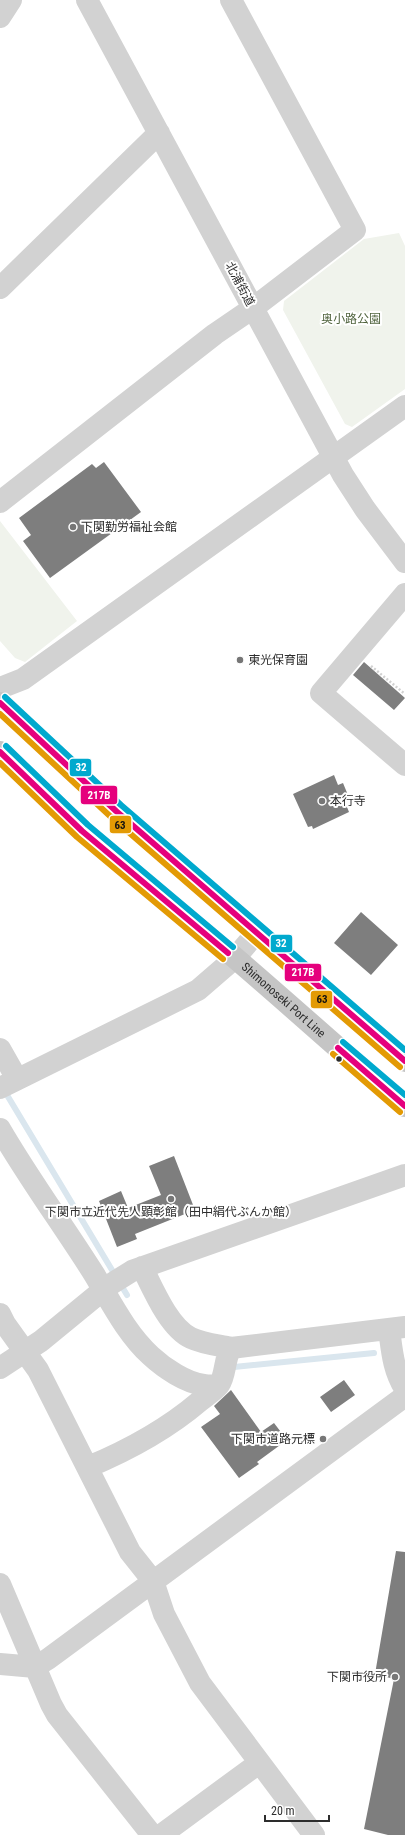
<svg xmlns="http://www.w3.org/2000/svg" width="405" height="1835" viewBox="0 0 405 1835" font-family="'Roboto Condensed','Noto Sans JP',sans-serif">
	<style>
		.green { fill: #f0f3ec }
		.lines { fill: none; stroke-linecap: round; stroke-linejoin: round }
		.stream { stroke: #dae6ee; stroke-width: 6 }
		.building { fill: #7e7e7e }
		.path { stroke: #d2d2d2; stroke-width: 2.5; stroke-dasharray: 2 2; stroke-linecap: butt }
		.minor { stroke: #d2d2d2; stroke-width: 22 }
		.major { stroke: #c5c5c5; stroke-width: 22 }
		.bus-1-casing { stroke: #fff; stroke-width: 9 }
		.bus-2-casing { stroke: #fff; stroke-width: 9 }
		.bus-3-casing { stroke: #fff; stroke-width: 9 }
		.bus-1 { stroke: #e5007d; stroke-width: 6 }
		.bus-2 { stroke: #e39a04; stroke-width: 6 }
		.bus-3 { stroke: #00a9ce; stroke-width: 6 }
		.poi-dot { fill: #767676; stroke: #fff; stroke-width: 1.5 }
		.bus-dot { fill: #2d2d2d; stroke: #fff; stroke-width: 1.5 }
		.labels { text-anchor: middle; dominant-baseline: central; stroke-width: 4; stroke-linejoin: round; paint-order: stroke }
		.street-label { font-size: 12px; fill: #2d2d2d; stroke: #fff }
		.park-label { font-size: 12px; fill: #51643f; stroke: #fff }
		.poi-label { font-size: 12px; fill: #2d2d2d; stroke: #fff; text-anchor: start }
		.line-badge { stroke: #fff; stroke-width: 1.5 }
		.badge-label { font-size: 11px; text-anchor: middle; font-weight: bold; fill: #fff }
		.pale-badge-label { font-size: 11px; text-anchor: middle; font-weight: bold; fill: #111 }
	</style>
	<rect width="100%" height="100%" fill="#fff"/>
	<!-- green -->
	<path class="green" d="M399,233L405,246V389L352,427L345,424L283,310L284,301L364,239Z
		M0,521L77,621L25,662L15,658L0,641Z"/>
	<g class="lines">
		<!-- stream -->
		<path class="stream" d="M4,1090L127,1295
			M234,1367L374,1353"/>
	</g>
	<!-- building -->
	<path class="building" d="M104,462L141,512L50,578L23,541L31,535L19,518L92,464L96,468Z
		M364,662L405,698L394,710L353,675Z
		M334,775L338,785L343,783L350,800L345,802L349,812L313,829L312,826L308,827L293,794Z
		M361,912L398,945L371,975L334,943Z
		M174,1156L195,1210L135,1234L137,1239L117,1247L99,1201L121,1191L128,1208L161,1195L149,1166Z
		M344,1380L355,1395L331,1412L320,1397Z
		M231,1390L261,1432L274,1423L287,1440L257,1462L259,1464L239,1478L201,1427L220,1414L214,1406Z
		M396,1551L405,1552V1835H388L364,1829L394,1679L375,1674Z"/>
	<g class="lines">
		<!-- path -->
		<path class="path" d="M371,666L405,694"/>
		<!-- minor -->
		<path class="minor" d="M87,0L343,475L365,509L405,562
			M0,17L11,0
			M0,288L159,133
			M0,502L215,334L253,308L355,230L231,0
			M405,594L321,693L405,765
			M0,688L23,679L405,406
			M0,1049L17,1079
			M0,1088L198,990L235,958L257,932
			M0,1129C29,1179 63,1225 94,1274C111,1302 126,1333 151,1356C164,1368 186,1383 204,1385C208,1386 214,1385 219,1385
			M142,1267C153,1289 169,1328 191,1338C204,1344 218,1345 231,1348L405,1327
			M0,1314L5,1324L38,1370L130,1552L153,1581L164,1614L200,1683L314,1835
			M389,1329C392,1351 393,1370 405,1389
			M0,1368L41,1341L108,1286L132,1271L405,1175
			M88,1467C129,1450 166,1430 200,1401C206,1396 214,1391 219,1385C226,1375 224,1359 231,1348
			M0,1584L51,1704L57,1715L152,1835
			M0,1664L35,1667L48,1659L405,1396
			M161,1835L259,1763"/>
		<!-- major -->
		<g class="major">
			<path d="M0,703L116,811L405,1061"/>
			<path id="s1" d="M0,752C70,825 149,887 227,951C287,1002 345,1055 405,1106"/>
		</g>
		<defs>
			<path id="bus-1" d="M0,703L116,811L405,1061
				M0,752L82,831L228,953
				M338,1048L405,1106"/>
			<path id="bus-2" d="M0,714L111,817L400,1067
				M0,763L77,837L223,959
				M333,1054L400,1112"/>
			<path id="bus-3" d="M5,697L121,805L405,1050
				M6,746L88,825L233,947
				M343,1042L405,1095"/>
		</defs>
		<!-- bus-1 casing -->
		<use href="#bus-1" class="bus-1-casing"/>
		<!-- bus-2 casing -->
		<use href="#bus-2" class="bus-2-casing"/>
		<!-- bus-3 casing -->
		<use href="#bus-3" class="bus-3-casing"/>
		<!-- bus-1 -->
		<use href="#bus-1" class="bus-1"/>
		<!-- bus-2 -->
		<use href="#bus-2" class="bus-2"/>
		<!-- bus-3 -->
		<use href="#bus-3" class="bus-3"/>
	</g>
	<!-- markers -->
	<g class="poi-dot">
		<circle cx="73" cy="527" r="4"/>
		<circle cx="240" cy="660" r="4"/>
		<circle cx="322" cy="801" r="4"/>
		<circle cx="171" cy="1199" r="4"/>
		<circle cx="323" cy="1439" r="4"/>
		<circle cx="395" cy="1677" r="4"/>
	</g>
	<circle class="bus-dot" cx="339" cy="1059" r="3.5"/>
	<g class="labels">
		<!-- street labels -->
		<g class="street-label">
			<text transform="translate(240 284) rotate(62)">北浦街道</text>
			<text stroke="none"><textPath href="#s1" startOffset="377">Shimonoseki Port Line</textPath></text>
		</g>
		<!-- park labels -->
		<g class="park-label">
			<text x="351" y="319">奥小路公園</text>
		</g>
		<!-- poi labels -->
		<g class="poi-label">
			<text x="81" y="527">下関勤労福祉会館</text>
			<text x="248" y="660">東光保育園</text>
			<text x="330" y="801">本行寺</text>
			<text x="171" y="1212" text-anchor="middle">下関市立近代先人顕彰館（田中絹代ぶんか館）</text>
			<text x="315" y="1439" text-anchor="end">下関市道路元標</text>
			<text x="387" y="1677" text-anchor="end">下関市役所</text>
		</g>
	</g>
	<g class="line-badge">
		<rect x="69" y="758" width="23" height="19" rx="4" fill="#00a9ce"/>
		<rect x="80" y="785" width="38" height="20" rx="4" fill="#e5007d"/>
		<rect x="109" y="815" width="23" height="19" rx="4" fill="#e39a04"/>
		<rect x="270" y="934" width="23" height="19" rx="4" fill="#00a9ce"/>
		<rect x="284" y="963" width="38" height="19" rx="4" fill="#e5007d"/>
		<rect x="310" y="990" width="23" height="19" rx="4" fill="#e39a04"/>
	</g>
	<g class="badge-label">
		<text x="81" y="771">32</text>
		<text x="99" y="799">217B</text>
		<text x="281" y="947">32</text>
		<text x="303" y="976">217B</text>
	</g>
	<g class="pale-badge-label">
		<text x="120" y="829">63</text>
		<text x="322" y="1003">63</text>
	</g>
	<!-- scale -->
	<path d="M265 1815v6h64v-6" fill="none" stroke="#2d2d2d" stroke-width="2"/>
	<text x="271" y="1815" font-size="12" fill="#2d2d2d" stroke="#ffffff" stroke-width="3" paint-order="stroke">20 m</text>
</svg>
